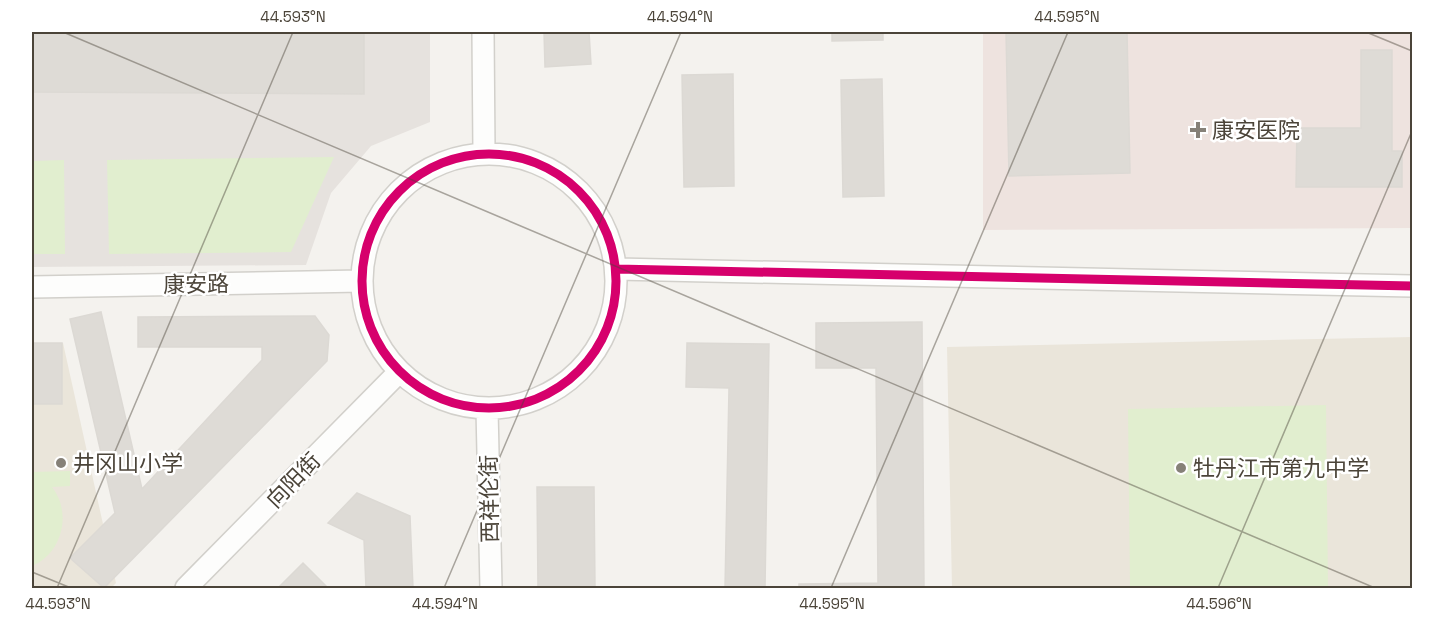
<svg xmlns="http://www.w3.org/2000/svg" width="1444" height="620" viewBox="0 0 1444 620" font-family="'Space Grotesk','Noto Sans SC',sans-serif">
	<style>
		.industrial { fill: #e6e2de }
		.education { fill: #eae5da }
		.medical { fill: #eee3df }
		.green { fill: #e1eecf }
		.building { fill: #dedbd6; stroke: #dcd9d4; stroke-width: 1.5 }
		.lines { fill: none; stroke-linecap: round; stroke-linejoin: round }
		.tertiary-casing { stroke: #d2d0cb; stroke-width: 24 }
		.tertiary { stroke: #fdfdfc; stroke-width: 21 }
		.cycleway-casing { stroke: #fff; stroke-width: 13 }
		.cycleway { stroke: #d6006c; stroke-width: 9 }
		.ticks { fill: none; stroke: #4b4439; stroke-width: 1.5; stroke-opacity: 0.45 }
		.poi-dot { fill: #868178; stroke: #fff; stroke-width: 2 }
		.labels { text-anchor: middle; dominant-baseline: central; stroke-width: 5; stroke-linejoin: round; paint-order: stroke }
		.poi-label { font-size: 22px; fill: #4b4439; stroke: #fff; text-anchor: start }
		.street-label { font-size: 22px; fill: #4b4439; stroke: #fff }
		.neatline { fill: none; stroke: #4b4439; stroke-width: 2 }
		.ticks-label { font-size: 15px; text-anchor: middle; fill: #4b4439 }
	</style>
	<rect width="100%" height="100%" fill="#f4f2ee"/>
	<!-- industrial -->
	<path class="industrial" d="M32,32H430V122L371,146L331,193L306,265L32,267Z"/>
	<!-- education -->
	<path class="education" d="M1412,337V588H952L947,347Z
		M32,343H63L116,583L111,588H32Z"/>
	<!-- medical -->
	<path class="medical" d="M983,32H1412V228L983,230Z"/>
	<!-- green -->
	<path class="green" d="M334,157L291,252L109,254L107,160Z
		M64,160L65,254H32V161Z
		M1326,405L1328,588H1130L1128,409Z
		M70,471V486L52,487C72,512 63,553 32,566V472Z"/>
	<!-- building -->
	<path class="building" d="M32,32H364V94L32,92Z
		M544,32H589L591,64L545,67Z
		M832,32H883V40L832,41Z
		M1006,32H1127L1130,173L1009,176Z
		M1361,50H1392V151H1402V187H1296L1297,128H1361Z
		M733,74L734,186L684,187L682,75Z
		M882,79L884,196L843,197L841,80Z
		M101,312L142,489L262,360V347H138V317L315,316L329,335L327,361L104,588L70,558L115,513L70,319Z
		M922,322L924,588H799V584L878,583L876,368H816V323Z
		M32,343H62V404H32Z
		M687,343L769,344L765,588H725L729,388L686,387Z
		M537,487H594L595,588H538Z
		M357,493L410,516L413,588H366L364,540L328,523Z
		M303,563L328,588H278Z"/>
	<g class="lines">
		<defs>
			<path id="tertiary" d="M483,32L484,152
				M362 281a127 127 0 1 1 254 0a127 127 0 1 1-254 0Z
				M617,269L1412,286
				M32,287L361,281
				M487,409L491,588
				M186,588L399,372"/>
		</defs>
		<!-- tertiary casing -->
		<use href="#tertiary" class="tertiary-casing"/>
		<!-- tertiary -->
		<use href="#tertiary" class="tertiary"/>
		<defs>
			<path id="cycleway" d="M362 281a127 127 0 1 1 254 0a127 127 0 1 1-254 0Z
				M617,269L1412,286"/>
		</defs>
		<!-- cycleway casing -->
		<use href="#cycleway" class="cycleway-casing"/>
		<!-- cycleway -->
		<use href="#cycleway" class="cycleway"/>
	</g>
	<!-- ticks -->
	<path class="ticks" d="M63,32L1375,588M1366,32L1412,51M32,572L71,588M57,588L293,32M444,588L681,32M831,588L1068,32M1218,588L1412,131"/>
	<!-- markers -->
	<g class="poi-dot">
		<path d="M1195 121h6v6h6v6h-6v6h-6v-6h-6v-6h6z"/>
		<circle cx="61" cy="463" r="6"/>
		<circle cx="1181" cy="468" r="6"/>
	</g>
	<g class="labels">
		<!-- poi labels -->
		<g class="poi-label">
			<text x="1212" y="130">康安医院</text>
			<text x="73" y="463">井冈山小学</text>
			<text x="1193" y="468">牡丹江市第九中学</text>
		</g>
		<!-- street labels -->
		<g class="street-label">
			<text transform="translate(196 284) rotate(-1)">康安路</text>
			<text transform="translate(293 480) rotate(-46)">向阳街</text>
			<text transform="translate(489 499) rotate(-91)">西祥伦街</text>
		</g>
	</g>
	<!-- border -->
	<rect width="1444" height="620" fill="none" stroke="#ffffff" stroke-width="66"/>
	<rect x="33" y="33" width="1378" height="554" class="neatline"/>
	<g class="ticks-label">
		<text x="293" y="22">44.593°N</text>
		<text x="680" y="22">44.594°N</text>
		<text x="1067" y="22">44.595°N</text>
		<text x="58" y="609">44.593°N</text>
		<text x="445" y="609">44.594°N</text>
		<text x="832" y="609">44.595°N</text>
		<text x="1219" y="609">44.596°N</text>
	</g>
</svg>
